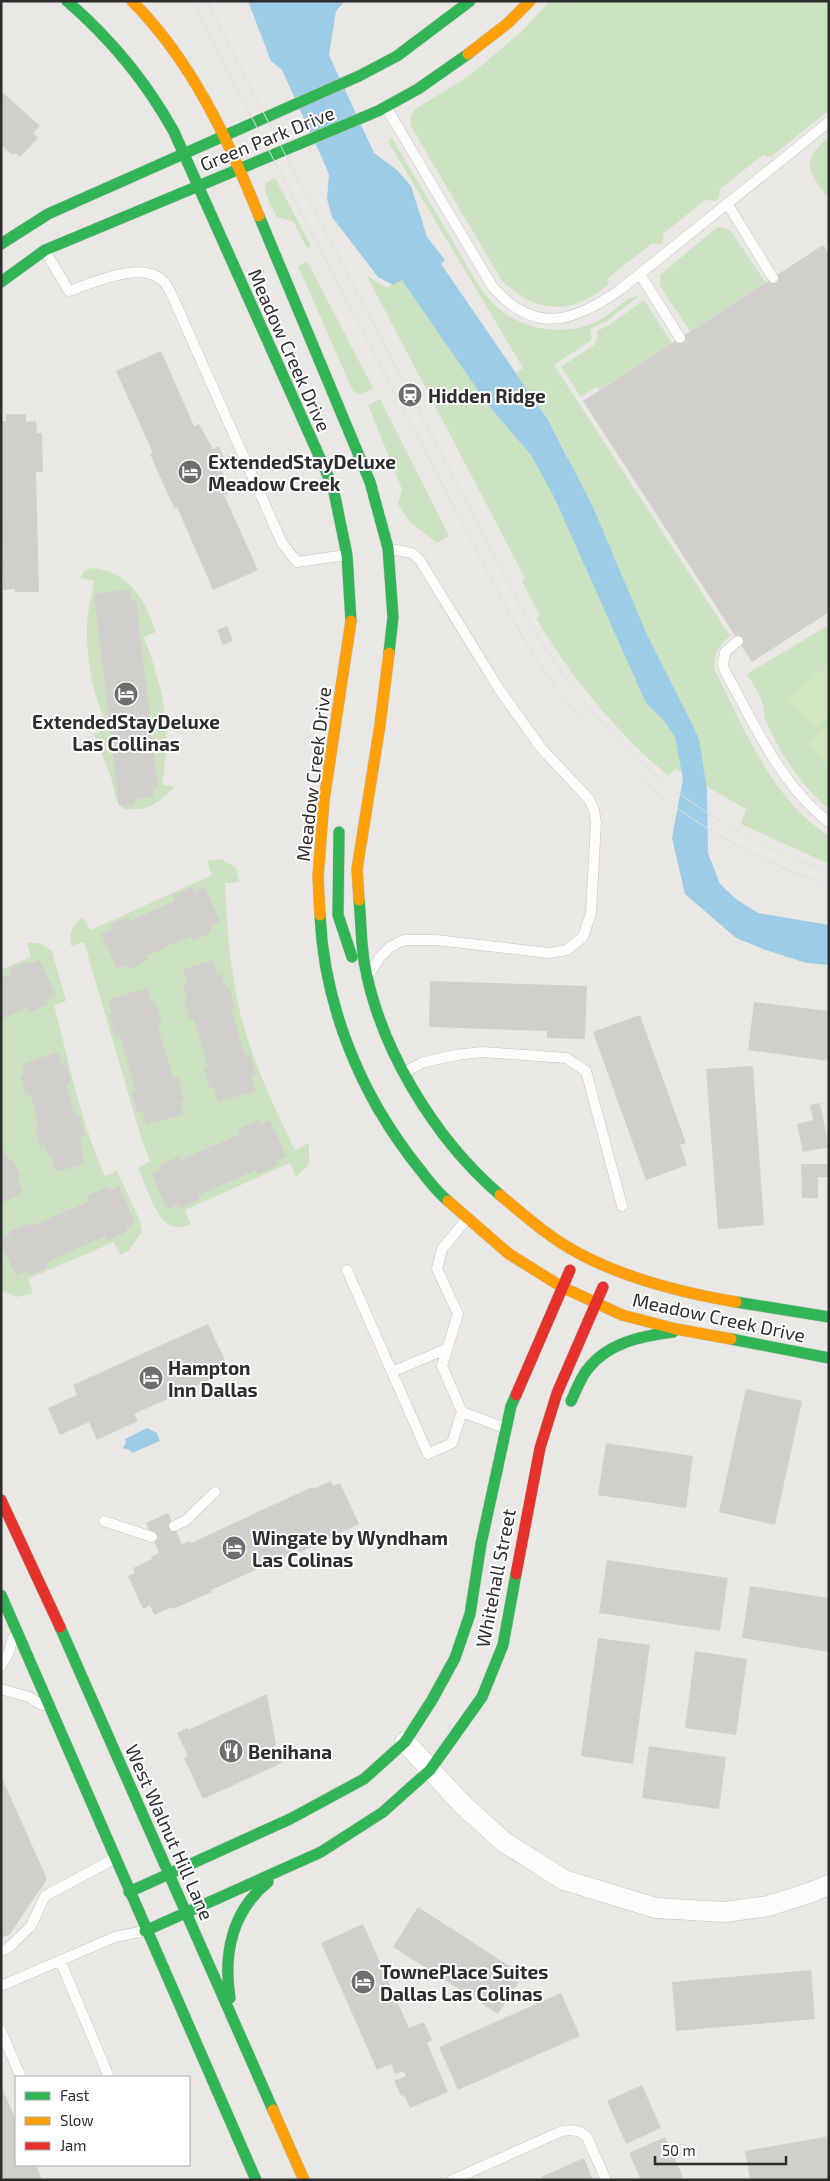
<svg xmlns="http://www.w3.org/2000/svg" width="830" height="2181" viewBox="0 0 830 2181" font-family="'Exo 2',sans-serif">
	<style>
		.green { fill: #cbe3c0 }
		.pitch { fill: #d3e7be }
		.water { fill: #9dcce6 }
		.building { fill: #d2d0cd }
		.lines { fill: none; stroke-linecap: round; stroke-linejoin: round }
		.lane-casing { stroke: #c4c4c3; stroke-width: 11 }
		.street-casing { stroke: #c4c4c3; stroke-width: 21 }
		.fast-casing { stroke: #c4c4c3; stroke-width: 12 }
		.slow-casing { stroke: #c4c4c3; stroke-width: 12 }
		.jam-casing { stroke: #c4c4c3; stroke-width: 12 }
		.lane { stroke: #fcfcfb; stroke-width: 10 }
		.street { stroke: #fcfcfb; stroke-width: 20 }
		.fast { stroke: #30b455; stroke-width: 11 }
		.slow { stroke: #ff9f0a; stroke-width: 11 }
		.jam { stroke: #e5322d; stroke-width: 11 }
		.tram { stroke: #dedfe0; stroke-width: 1 }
		.labels { text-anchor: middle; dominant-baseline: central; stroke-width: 4; stroke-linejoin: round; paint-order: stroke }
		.street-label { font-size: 19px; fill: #2d2d2d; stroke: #fff }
		.poi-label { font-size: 19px; font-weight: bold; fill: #2d2d2d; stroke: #fff; text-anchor: start }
	</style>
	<rect width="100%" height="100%" fill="#eae8e4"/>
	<!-- green -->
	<path class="green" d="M550,1H829V110L771,157L763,155L720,189L719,198L715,201L705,200L663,234V241L661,244H651L609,277L608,285C570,316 537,314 502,281L412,128C409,119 410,114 417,108L469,76L520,33Z
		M829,137V199C809,172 798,162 829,137Z
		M392,138C412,172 432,206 452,240C467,265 480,295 503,312C524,327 546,332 572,329C584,328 600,321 610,313C620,306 627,297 639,296L607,321L590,329L592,338L590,341L554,365L730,636C717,647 713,655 715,671C745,729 771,799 829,836V864L741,824L746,809L676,769L668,776C615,730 572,679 536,618L540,616L522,581L525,578L367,276L387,288L402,279L488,405L531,455L568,457L548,420L516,373L523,368L388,141Z
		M275,178L311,246L307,248L293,221L277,217L267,198L269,197L266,195L265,184Z
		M721,227L731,231L765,282L690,331L660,286V275L716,228Z
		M307,261L373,388L360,395L353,391L298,266Z
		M644,300L672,343L599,390L596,387L581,397L561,367L594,345L598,336L597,331L609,325Z
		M380,399L449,536L437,543L410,522L398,504L402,489L368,405Z
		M93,568C130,572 145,600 156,632L144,637C164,690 172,728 162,784L174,787C157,804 150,811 124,809L117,802L111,777L94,735L108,727C93,696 86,662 87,627C87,612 92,596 94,581L80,578L85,570Z
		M829,625V809C801,786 780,753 766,721C763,714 765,708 762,702C759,692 752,683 747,674Z
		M221,859L236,868L239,882L225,883C227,926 230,970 240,1012C252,1060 273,1105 295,1150L309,1143V1164L296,1177L290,1163L185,1210L191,1224C183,1227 176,1229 168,1224C156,1218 144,1181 138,1168L150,1161L142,1141L84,942L71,946C69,932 72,926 83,917L90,930L100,926L212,875L207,861Z
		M27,942L42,944L52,951L66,1001L54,1005C69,1062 81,1123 105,1176L117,1171L139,1219L142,1232L129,1250L120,1255L114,1242L28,1279L33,1293L17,1297L1,1290V970L31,957Z"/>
	<!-- pitch -->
	<path class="pitch" d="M829,663V715L814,728L788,700Z
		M829,724V767L807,744Z"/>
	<!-- water -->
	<path class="water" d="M248,1H345L336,11L329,55L374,153L397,170L411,186L427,237L445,260L441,264L548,420L592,505L648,637L691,722L699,739L707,790L708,853L720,884L736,899L758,913L829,925V965L806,963L766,950L736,938L685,894L672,838L683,779L675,737L664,721L646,703L554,497L531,455L488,405L402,280L393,285L378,277L332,217L327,199L329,175L326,167L282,70L271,61Z
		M147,1428L157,1433L160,1441L132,1453L130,1450L123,1448L126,1442L125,1439Z"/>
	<!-- building -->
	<path class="building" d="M1,91L40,126L33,133L38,138L20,157L15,153L12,155L1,145Z
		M823,245L829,253V612L752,662L583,401Z
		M161,351L194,426L199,424L213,449L219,446L226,463L220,466L230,492L224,495L258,570L213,590L177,507L174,508L150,454L153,453L116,371Z
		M6,414H26V422L36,421L37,433H42L43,472H36L39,592H15V589L3,590L1,421H6Z
		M130,589L131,601L136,600L158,787L153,788L154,797L134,799L135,804L119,806L94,594Z
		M227,626L233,641L223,645L217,630Z
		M193,887L195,892L205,887L220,922L209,927L212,932L193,941L191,936L146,956L148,960L129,969L127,965L117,969L101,934L112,929L110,925L128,917L130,921L175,901L173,896Z
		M40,960L56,995L46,1000L48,1004L29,1013L27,1008L1,1019V979L11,974L9,970L29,961L30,964Z
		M213,960L217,975L221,973L226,988L229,987L235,1007L231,1009L245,1056L250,1054L256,1075L251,1076L256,1091L218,1102L214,1087L210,1089L204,1068L208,1067L194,1019L190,1021L184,1000L187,999L183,984L188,983L183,969Z
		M430,981L587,986L585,1039L547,1038V1031L429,1027Z
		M147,988L151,1002L155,1001L162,1022L157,1024L173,1078L178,1077L184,1101L180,1102L184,1114L146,1125L142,1111L138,1113L131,1092L136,1091L120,1036L115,1037L109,1015L113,1014L108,1000Z
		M754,1002L829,1011V1061L748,1050Z
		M640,1015L686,1143L680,1145L687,1165L646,1180L593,1032Z
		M58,1052L61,1064L66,1062L71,1083L66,1084L75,1116L79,1114L85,1135L80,1136L83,1147H80L85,1164L56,1172L52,1156L48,1157L45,1146L40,1147L35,1126L39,1125L38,1122L30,1094L26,1095L20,1075L24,1074L22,1064Z
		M753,1066L764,1225L718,1229L706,1069Z
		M820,1103L829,1147L803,1152L797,1124L813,1120L810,1105Z
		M258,1120L260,1124L270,1120L286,1156L276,1161L278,1165L258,1174L256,1170L197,1196L199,1200L180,1208L178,1204L167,1209L151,1173L161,1169L159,1165L180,1156L181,1160L240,1134L238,1129Z
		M1,1144L8,1160L12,1158L21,1178L17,1179L23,1193L1,1203Z
		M801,1164H829V1177H818V1198H802Z
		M119,1186L135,1223L125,1228L127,1231L107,1241L105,1236L46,1263L48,1267L29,1275L28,1271L16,1276L1,1243V1239L10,1236L8,1232L29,1223L30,1227L89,1201L87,1196L107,1187L109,1191Z
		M208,1324L230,1371L134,1414L138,1421L97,1440L89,1422L60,1435L48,1408L77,1395L73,1385Z
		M746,1389L802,1401L775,1525L719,1512Z
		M606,1443L693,1456L686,1508L598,1495Z
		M331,1481L333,1486L340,1483L359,1524L295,1555L294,1553L211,1590L212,1592L173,1609L172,1607L154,1615L150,1605L143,1609L128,1576L135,1573L133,1568L152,1559L151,1557L159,1553L146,1523L168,1513L182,1544L190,1541L191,1543L312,1487L313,1489Z
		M607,1560L728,1578L720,1631L599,1613Z
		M750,1586L829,1598V1652L742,1638Z
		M598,1638L650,1645L633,1764L581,1756Z
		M695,1651L747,1659L736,1735L685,1728Z
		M267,1694L276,1745L274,1746L282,1763L203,1799L184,1758L188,1756L177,1733L187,1728L188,1730Z
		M649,1746L726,1757L719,1809L642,1798Z
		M1,1776L47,1879L10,1934L1,1938Z
		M418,1907L523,1975L498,2014L393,1947Z
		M363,1924L409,2028L424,2022L432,2040L427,2043L448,2092L410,2108L404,2095L401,2096L394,2081L406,2076L403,2071L395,2074L391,2064L377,2070L321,1943Z
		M811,1970L815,2019L676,2031L672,1982Z
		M561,1993L580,2036L458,2090L439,2047Z
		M642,2085L661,2128L626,2144L607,2101Z
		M1,2086L16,2120V2165H36L42,2180H1Z
		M829,2136V2180H750L745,2151Z
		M665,2137L683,2177L676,2180H641L629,2153Z
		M584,2158L593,2180H543L541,2177Z"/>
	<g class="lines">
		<defs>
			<path id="lane" d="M386,107L492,286C534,335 573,323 621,289L829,122
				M727,203L773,278
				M45,251L69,291C93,283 143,259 164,282C169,287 172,296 175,302L282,543L297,562L346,555
				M640,274L680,338
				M738,641L725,652L723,665L725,671C753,722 782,787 829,822
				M371,971L380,957L390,947L404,940H436L549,953L567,950L583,937L591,913L596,822L594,810L589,799L541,748L499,689L419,559L412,553L390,549
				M404,1072L424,1062L456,1055L482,1052L566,1058L586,1071L622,1206
				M347,1270L428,1454L452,1443L462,1412L505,1428
				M392,1372L446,1349
				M462,1412L442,1366L458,1314L437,1269L442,1249L467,1219
				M104,1521L152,1537
				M174,1526L185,1521L215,1492
				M1,1666L8,1654L13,1638
				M1,1689L29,1697L42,1705
				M1,1951L8,1948L31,1926L45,1896L114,1859
				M60,1960L109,2077
				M1,1986L115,1937L144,1931
				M1,2031L21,2077
				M452,2180L562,2131C572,2129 580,2130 587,2137L606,2180"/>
			<path id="street" d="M405,1742L461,1803L504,1842L564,1880L656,1908L724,1912L768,1906L809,1893L829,1885"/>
			<path id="fast" d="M67,1C111,39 146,81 174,132L333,487L347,555L351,621
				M259,216L370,482L388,548L393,617L389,653
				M1,244L48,214L359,76L397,56L470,1
				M1,282L45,250L378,111L418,89L468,54
				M339,832L338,915L352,957
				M359,900C361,920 361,942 364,961C379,1048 434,1138 500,1195
				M320,915C324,1006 361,1096 418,1167C427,1179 436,1191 448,1201
				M736,1302L829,1317
				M731,1339L829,1358
				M571,1401C576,1391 580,1379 587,1370C607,1343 641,1336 673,1332
				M1,1595L256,2180
				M60,1627L273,2110
				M129,1892L290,1819L364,1779L405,1742L432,1700L455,1658L470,1614L481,1544L511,1406L516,1395
				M145,1931L321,1852L383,1812L430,1770L482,1697L503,1645L516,1574
				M230,1998C223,1954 232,1911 268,1882"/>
			<path id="slow" d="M132,1C191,60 228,139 259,216
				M468,54L508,23L530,1
				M359,900L357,869L380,725L389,653
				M320,915L318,877L324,800L351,621
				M500,1195C525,1216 551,1239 580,1254C627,1279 683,1293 736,1302
				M448,1201L509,1254L562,1287L622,1315L676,1329L731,1339
				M273,2110L304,2180"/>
			<path id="jam" d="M516,1395L570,1270
				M1,1500L60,1627
				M516,1574L540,1448L557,1393L603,1287"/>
		</defs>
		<!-- lane casing -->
		<use href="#lane" class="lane-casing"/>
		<!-- street casing -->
		<use href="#street" class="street-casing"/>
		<!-- fast casing -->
		<use href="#fast" class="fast-casing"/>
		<!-- slow casing -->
		<use href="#slow" class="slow-casing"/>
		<!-- jam casing -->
		<use href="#jam" class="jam-casing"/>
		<!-- lane -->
		<use href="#lane" class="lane"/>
		<!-- street -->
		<use href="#street" class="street"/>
		<!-- fast -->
		<use href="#fast" class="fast"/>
		<!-- slow -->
		<use href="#slow" class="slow"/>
		<!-- jam -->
		<use href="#jam" class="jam"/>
		<!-- tram -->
		<path class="tram" d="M193,1L237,89L507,609C580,746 683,834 829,886
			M207,1L248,83L519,603C589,733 689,823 829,872"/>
	</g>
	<!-- icons -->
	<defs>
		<symbol id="station-disc" viewBox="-11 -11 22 22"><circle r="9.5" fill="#6f6e6d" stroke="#fff"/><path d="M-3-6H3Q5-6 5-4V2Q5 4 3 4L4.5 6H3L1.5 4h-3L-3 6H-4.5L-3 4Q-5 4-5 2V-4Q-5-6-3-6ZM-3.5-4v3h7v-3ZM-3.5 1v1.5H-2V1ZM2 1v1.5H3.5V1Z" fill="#fff"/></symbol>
		<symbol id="hotel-disc" viewBox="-11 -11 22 22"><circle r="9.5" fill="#6f6e6d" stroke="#fff"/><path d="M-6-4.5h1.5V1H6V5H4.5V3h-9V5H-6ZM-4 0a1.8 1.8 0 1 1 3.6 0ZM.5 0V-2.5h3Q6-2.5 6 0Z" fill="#fff"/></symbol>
		<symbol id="restaurant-disc" viewBox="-11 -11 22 22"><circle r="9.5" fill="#6f6e6d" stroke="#fff"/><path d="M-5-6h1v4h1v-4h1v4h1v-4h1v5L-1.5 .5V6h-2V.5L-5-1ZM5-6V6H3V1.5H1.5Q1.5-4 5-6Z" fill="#fff"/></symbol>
	</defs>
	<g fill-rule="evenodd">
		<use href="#station-disc" x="396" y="381" width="28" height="28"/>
		<use href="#hotel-disc" x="176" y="458" width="28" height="28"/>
		<use href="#hotel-disc" x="112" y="680" width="28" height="28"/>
		<use href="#hotel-disc" x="137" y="1364" width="28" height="28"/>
		<use href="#hotel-disc" x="220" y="1534" width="28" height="28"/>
		<use href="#restaurant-disc" x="217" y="1737" width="28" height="28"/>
		<use href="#hotel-disc" x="349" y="1968" width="28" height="28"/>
	</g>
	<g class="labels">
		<!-- street labels -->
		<g class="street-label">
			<text transform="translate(267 138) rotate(-22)">Green Park Drive</text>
			<text transform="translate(290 350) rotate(66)">Meadow Creek Drive</text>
			<text transform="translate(313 774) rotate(-83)">Meadow Creek Drive</text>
			<text transform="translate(719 1317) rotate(12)">Meadow Creek Drive</text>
			<text transform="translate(495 1578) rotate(-79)">Whitehall Street</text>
			<text transform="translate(170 1832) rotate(66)">West Walnut Hill Lane</text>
		</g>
		<!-- poi labels -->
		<g class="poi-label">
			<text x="428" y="395">Hidden Ridge</text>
			<text x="208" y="461">ExtendedStayDeluxe<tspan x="208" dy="22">Meadow Creek</tspan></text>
			<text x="126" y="721" text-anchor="middle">ExtendedStayDeluxe<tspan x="126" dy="22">Las Collinas</tspan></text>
			<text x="168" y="1367">Hampton<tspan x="168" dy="22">Inn Dallas</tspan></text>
			<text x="252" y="1537">Wingate by Wyndham<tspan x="252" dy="22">Las Colinas</tspan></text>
			<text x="248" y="1751">Benihana</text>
			<text x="380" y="1971">TownePlace Suites<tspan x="380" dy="22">Dallas Las Colinas</tspan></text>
		</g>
	</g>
	<!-- border -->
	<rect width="830" height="2181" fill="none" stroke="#2d2d2d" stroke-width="5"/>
	<!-- legend -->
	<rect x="15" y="2076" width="175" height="90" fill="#ffffff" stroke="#ababab"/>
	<rect x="25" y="2092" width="25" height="8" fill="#30b455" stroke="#ababab"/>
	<text x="60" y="2101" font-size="15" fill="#2d2d2d">Fast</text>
	<rect x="25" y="2117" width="25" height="8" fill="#ff9f0a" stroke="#ababab"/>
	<text x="60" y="2126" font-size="15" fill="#2d2d2d">Slow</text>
	<rect x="25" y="2142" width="25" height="8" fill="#e5322d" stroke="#ababab"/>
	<text x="60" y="2151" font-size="15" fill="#2d2d2d">Jam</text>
	<!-- scale -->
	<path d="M655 2156v8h131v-8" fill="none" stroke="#2d2d2d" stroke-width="2.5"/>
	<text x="662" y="2156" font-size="15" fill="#2d2d2d" stroke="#ffffff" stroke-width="4" paint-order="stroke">50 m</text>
</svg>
